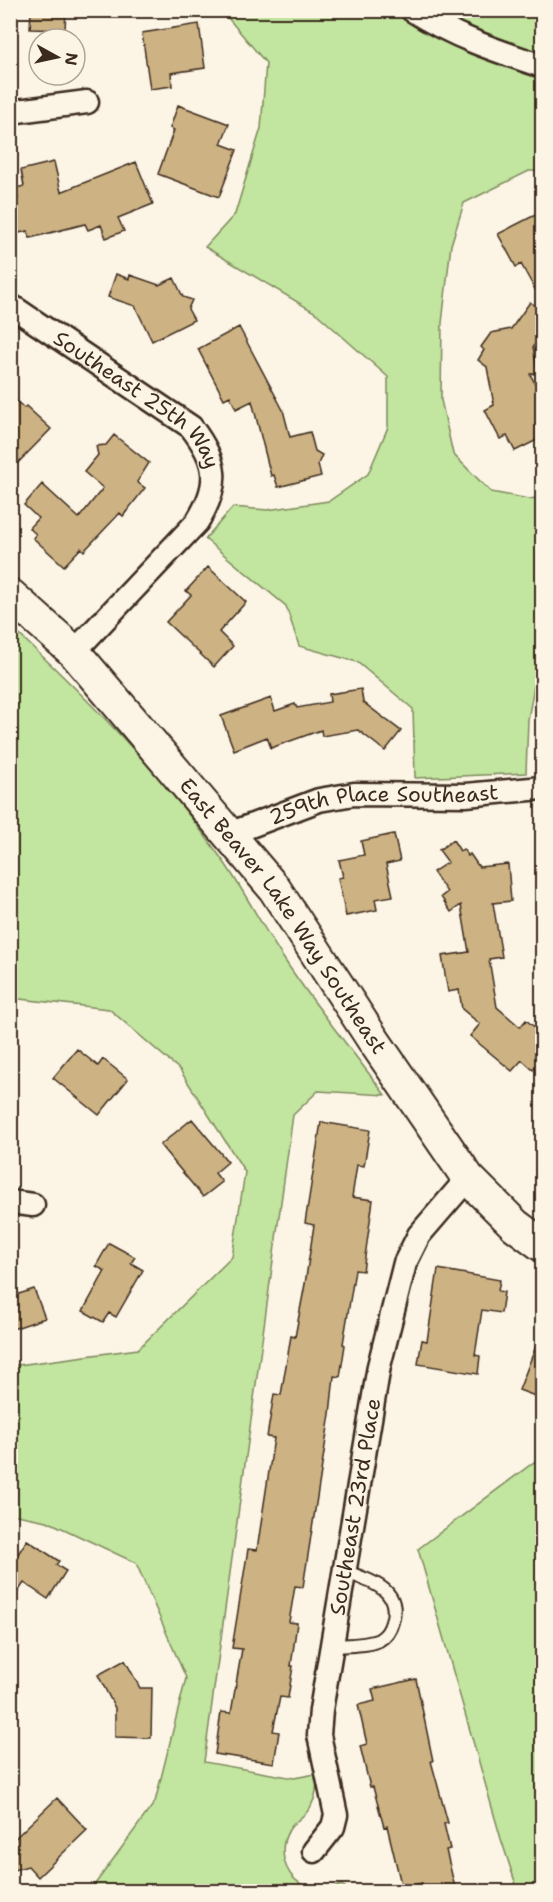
<svg xmlns="http://www.w3.org/2000/svg" width="553" height="1902" viewBox="0 0 553 1902" font-family="'Shantell Sans',sans-serif">
	<style>
		.green { fill: #c2e59f; stroke: #7e885e; stroke-width: 1.5 }
		.building { fill: #cdb283; stroke: #3b2a1e; stroke-width: 1.5 }
		.lines { fill: none; stroke-linecap: round; stroke-linejoin: round }
		.lane-casing { stroke: #3b2a1e; stroke-width: 16 }
		.street-casing { stroke: #3b2a1e; stroke-width: 27 }
		.secondary-casing { stroke: #3b2a1e; stroke-width: 36 }
		.lane { stroke: #fcf5e5; stroke-width: 12 }
		.street { stroke: #fcf5e5; stroke-width: 22 }
		.secondary { stroke: #fcf5e5; stroke-width: 32 }
		.labels { text-anchor: middle; dominant-baseline: central; stroke-width: 5; stroke-linejoin: round; paint-order: stroke }
		.street-label { font-size: 21px; fill: #3b2a1e; stroke: #fcf5e5 }
	</style>
	<rect width="100%" height="100%" fill="#fcf5e5"/>
	<filter id="ink" filterUnits="userSpaceOnUse"><feTurbulence type="fractalNoise" baseFrequency=".0167" numOctaves="2"/><feDisplacementMap in="SourceGraphic" scale="12" xChannelSelector="R" yChannelSelector="G"/><feConvolveMatrix kernelMatrix="1 2 1 2 8 2 1 2 1" color-interpolation-filters="sRGB"/></filter>
	<g filter="url(#ink)">
		<!-- green -->
		<path class="green" d="M222,11H542V171H529L464,203L451,245L442,323L441,400L453,454L491,492L529,499L542,497V654L539,657L528,720L526,773L415,778L413,709L357,662L299,646L286,606L205,539L233,507L267,510L329,501L368,474L388,427V377L316,313L205,247L235,214L261,128L266,63Z
			M10,626C88,698 163,775 224,862C246,894 263,928 284,959C315,1006 352,1050 385,1095L318,1091L293,1115L204,1762L294,1778L316,1774C317,1786 317,1795 311,1806C307,1816 294,1820 289,1830C278,1848 283,1873 301,1884C314,1892 328,1890 342,1885L350,1891H90L155,1802L186,1678L136,1563L47,1521L11,1514V1366L138,1349L232,1257L245,1172L180,1070L109,1009L11,998Z
			M542,1456V1891H518L501,1839L418,1549Z"/>
		<!-- building -->
		<path class="building" d="M31,10H66L65,30L30,29Z
			M199,24L205,68L171,73L172,86L150,89L142,33Z
			M178,105L229,124L221,144L237,150L219,197L158,174L174,130L170,128Z
			M54,162L61,192L136,162L153,204L118,218L124,231L106,238L101,225L88,230L85,224L30,238L28,231L10,235V200L18,199L16,188L24,186L21,170Z
			M543,211V304L521,264L516,267L498,234Z
			M116,274L129,279L130,275L159,285L174,278L183,297L192,300L188,309L194,320L152,341L135,306L108,297Z
			M530,302L543,311V333L533,347L538,373L530,374L543,398V437L515,451L507,436L500,439L485,410L494,405L487,367L478,360L484,350L481,347L491,333L511,329Z
			M239,327L283,410L290,437L310,432L315,451L322,455L318,464L321,476L278,487L274,475L271,476L252,401L236,409L230,396L224,399L198,349Z
			M10,395L24,408L26,406L51,429L10,471Z
			M114,435L149,463L137,482L145,488L123,516L120,513L84,551L81,548L64,566L33,538L36,534L29,528L38,518L24,505L42,484L79,518L103,488L84,472L98,455L96,446L106,445Z
			M208,567L246,602L219,632L233,646L214,667L166,622L191,595L186,591Z
			M361,689L363,702L401,731L385,751L358,730L322,736L321,730L271,748L267,737L234,750L221,716L271,698L275,711L295,704L297,708L330,702L329,694Z
			M394,834L400,861L386,864L393,896L375,899L377,910L346,916L338,878L343,877L339,860L364,855L361,841Z
			M453,840L460,851L463,849L468,856L470,854L479,867L508,864L511,901L493,903L502,957L489,959L497,1007L520,1027L526,1020L543,1034V1059L533,1070L522,1060L512,1071L470,1036L480,1024L462,1009L459,990L448,992L442,956L469,952L461,905L451,912L441,897L447,892L433,872L448,862L439,850Z
			M77,1049L98,1066L103,1059L128,1079L99,1115L53,1078Z
			M192,1119L228,1162L215,1173L222,1182L203,1197L160,1145Z
			M321,1122L370,1130L364,1166L357,1165L352,1197L373,1200L363,1271L355,1270L343,1344L345,1345L340,1377L334,1376L330,1414L303,1587L295,1586L289,1622L297,1623L291,1666H293L288,1698L280,1697L273,1731L279,1732L274,1763L215,1754L221,1712L231,1713L242,1649L232,1648L248,1549L257,1550L274,1438L267,1437L274,1394L281,1395L291,1336L295,1337L305,1284L314,1225L305,1223Z
			M109,1243L135,1257L131,1263L143,1270L116,1317L109,1313L103,1322L83,1311L105,1271L96,1266Z
			M438,1269L500,1280L498,1291L504,1292L501,1313L482,1310L475,1355L480,1356L478,1374L418,1364L422,1340L427,1341Z
			M34,1289L45,1318L10,1330V1297Z
			M541,1333H543V1399L519,1390Z
			M27,1540L59,1561L56,1565L66,1571L48,1599L24,1583L10,1603V1549L18,1554Z
			M125,1660L140,1688H152L151,1738L115,1737V1708L98,1675Z
			M416,1679L433,1761H431L448,1823L444,1824L450,1849L446,1850L456,1892H424L422,1883L402,1888L387,1826L384,1827L373,1787H370L360,1746L367,1744L358,1705L375,1701L372,1689Z
			M57,1798L87,1830L38,1877L28,1866L10,1871V1843Z"/>
		<g class="lines">
			<defs>
				<path id="lane" d="M332,1646C346,1645 366,1646 379,1640C386,1636 390,1630 392,1622C402,1588 369,1581 344,1571"/>
				<g id="street">
					<path d="M412,10C452,36 497,51 542,66"/>
					<path d="M10,112L87,102"/>
					<path id="s1" d="M10,305L191,427C218,462 221,484 197,522L74,652"/>
					<path id="s2" d="M229,834L319,800L354,794L466,795L542,788"/>
					<path d="M10,1202L33,1205"/>
					<path id="s3" d="M314,1851L333,1827L336,1815L319,1735L321,1710L379,1366L405,1263L419,1235L468,1178"/>
				</g>
				<g id="secondary">
					<path id="s4" d="M10,595L74,652L274,888L372,1038L468,1178L515,1225L542,1245"/>
				</g>
			</defs>
			<!-- lane casing -->
			<use href="#lane" class="lane-casing"/>
			<!-- street casing -->
			<use href="#street" class="street-casing"/>
			<!-- secondary casing -->
			<use href="#secondary" class="secondary-casing"/>
			<!-- lane -->
			<use href="#lane" class="lane"/>
			<!-- street -->
			<use href="#street" class="street"/>
			<!-- secondary -->
			<use href="#secondary" class="secondary"/>
		</g>
	</g>
	<g class="labels">
		<!-- street labels -->
		<g class="street-label">
			<text stroke="none"><textPath href="#s1" startOffset="160">Southeast 25th Way</textPath></text>
			<text stroke="none"><textPath href="#s2" startOffset="160">259th Place Southeast</textPath></text>
			<text stroke="none"><textPath href="#s4" startOffset="423">East Beaver Lake Way Southeast</textPath></text>
			<text stroke="none"><textPath href="#s3" startOffset="356">Southeast 23rd Place</textPath></text>
		</g>
	</g>
	<!-- margin -->
	<rect width="553" height="1902" fill="none" stroke="#fcf5e5" stroke-width="36"/>
	<rect x="18" y="18" width="517" height="1866" fill="none" stroke="#3b2a1e" stroke-width="2" filter="url(#ink)"/>
	<!-- north arrow -->
	<g transform="translate(57 57) rotate(98)"><circle r="28" fill="#fcf5e5" stroke="#afa495" stroke-width="1.5"/>
	<path d="M0-4.5L10 22L0 15L-10 22Z" fill="#3b2a1e"/>
	<text y="-9" font-size="16" font-weight="bold" text-anchor="middle" fill="#3b2a1e">N</text>
	</g>
</svg>
